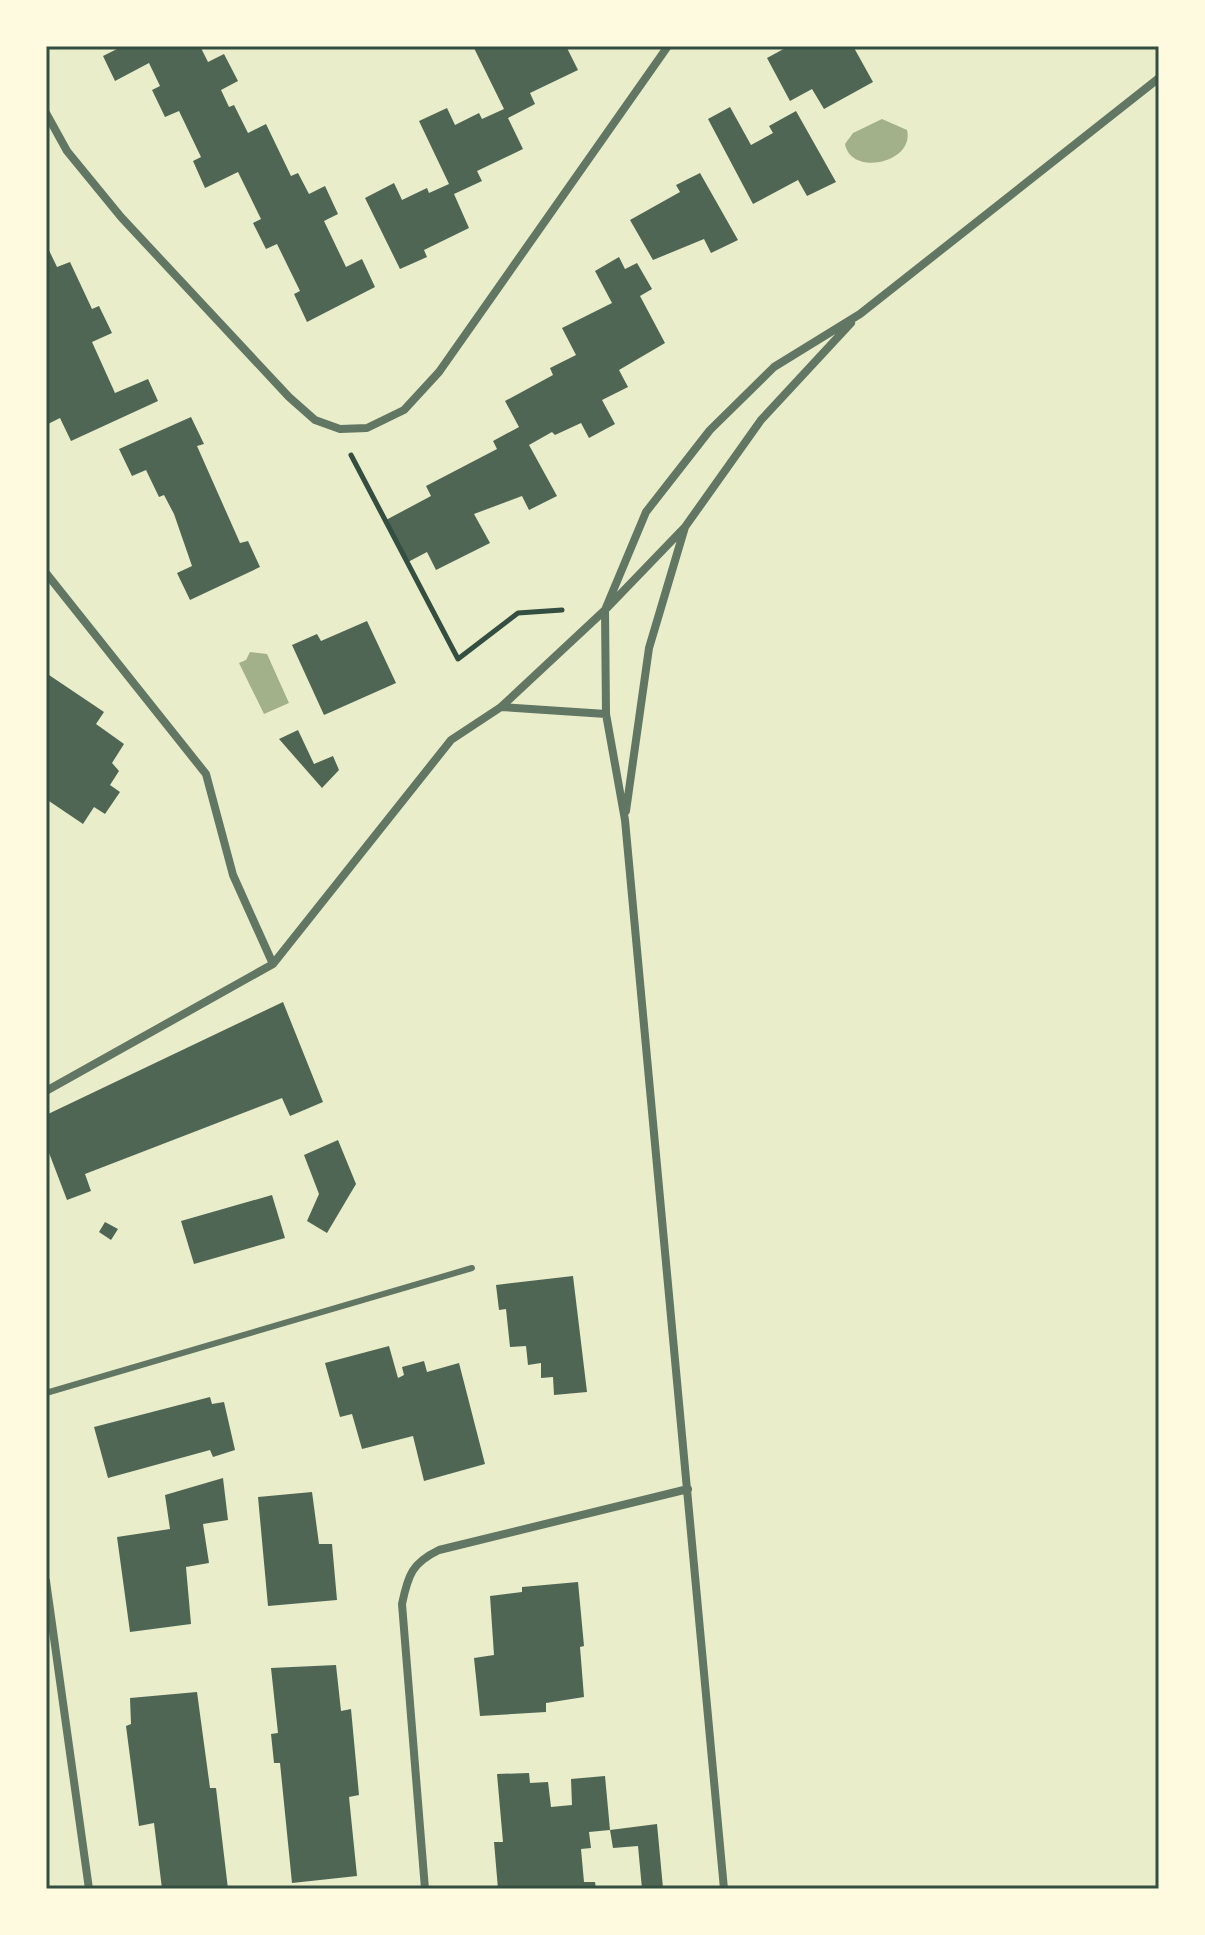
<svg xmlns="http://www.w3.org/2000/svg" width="1205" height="1935" viewBox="0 0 1205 1935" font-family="Signika,sans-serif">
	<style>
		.water { fill: #a3b18a }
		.building { fill: #4f6655 }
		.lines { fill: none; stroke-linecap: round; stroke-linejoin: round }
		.path { stroke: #344e41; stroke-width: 5 }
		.service { stroke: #617663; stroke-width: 6 }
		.minor { stroke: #617663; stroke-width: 8 }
		.neatline { fill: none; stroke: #344e41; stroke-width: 3 }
	</style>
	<rect width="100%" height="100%" fill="#e9edc9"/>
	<!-- water -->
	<path class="water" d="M882,119L907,130C915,163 851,177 845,144L853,133Z
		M250,652L267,654L289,703L264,714L239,663L246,660Z"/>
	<!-- building -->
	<path class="building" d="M123,46H200L208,62L224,54L238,81L221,90L229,107L234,105L248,133L266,124L291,176L298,173L309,194L325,186L338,214L324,221L346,267L362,259L375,287L307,322L294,294L300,291L277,244L266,249L253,223L261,219L238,172L205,188L193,161L201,157L179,111L165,117L152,90L160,86L149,63L115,81L103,56Z
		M473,46H566L578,70L530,93L535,104L508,118L523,149L477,171L482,181L454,194L469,228L424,250L427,257L400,269L365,198L394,183L402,200L427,188L429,193L449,184L419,121L447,108L455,125L479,113L482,119L504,109Z
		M789,46H853L873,82L824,109L812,89L790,101L767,58Z
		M730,107L751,145L773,133L769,126L796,111L836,182L807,196L798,180L753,204L708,119Z
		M700,173L738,240L711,253L704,239L653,260L630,220L680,192L676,185Z
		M46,244L57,267L70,262L92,309L99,306L112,333L92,342L115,393L148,379L158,401L71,441L60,418L46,425Z
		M619,257L625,269L637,263L652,289L640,296L665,343L619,370L628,387L602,400L615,424L589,438L581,423L555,435L552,432L529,445L557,496L529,510L522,496L474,514L490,543L436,570L427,552L408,562L386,520L431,496L426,486L497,449L493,441L519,427L505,401L553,375L550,368L576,355L562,328L612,303L595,271Z
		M191,417L204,444L197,446L240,543L248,541L260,567L190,600L177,573L192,566L174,514L164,495L159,497L146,470L132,476L119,449Z
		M367,621L396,683L324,715L292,645L317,634L321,641Z
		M46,673L104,712L96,724L124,744L112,763L119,771L110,785L120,792L105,814L94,807L83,824L46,799Z
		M298,730L314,764L333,756L339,770L322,788L279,739Z
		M283,1002L323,1102L290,1116L282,1098L85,1174L91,1191L67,1200L46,1145V1115Z
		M338,1140L356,1184L327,1233L307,1221L319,1194L304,1155Z
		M272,1195L285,1238L194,1264L181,1221Z
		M105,1222L118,1229L111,1240L99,1232Z
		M573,1276L587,1392L554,1395L553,1377L541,1378V1363L528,1365L526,1346L510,1347L506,1309L499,1310L496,1285Z
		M389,1346L398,1378L404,1375L402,1367L424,1361L427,1372L459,1363L485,1464L424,1481L413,1436L362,1449L352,1414L340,1417L325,1363Z
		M210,1397L212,1404L224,1402L235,1450L213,1457L210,1450L108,1478L94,1427Z
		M223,1478L228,1520L203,1524L209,1563L186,1567L191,1624L130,1632L117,1537L170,1529L165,1495Z
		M312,1492L319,1544H332L337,1600L268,1606L258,1497Z
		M578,1582L584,1646L580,1647L584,1697L546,1703V1712L480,1716L474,1658L494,1655L490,1596L522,1592V1587Z
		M336,1665L341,1711L351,1709L359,1795L349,1797L357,1876L292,1883L280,1763H274L271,1734L278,1733L271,1668Z
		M197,1692L210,1788H216L228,1889H162L154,1823L139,1826L126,1726L131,1724L130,1698Z
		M529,1773L530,1783L548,1782L551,1807L572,1805L571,1779L605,1776L610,1830L589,1832L591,1848L581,1849L584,1882H595L596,1889H498L494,1842H503L497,1774Z
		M657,1824L663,1888L642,1889L638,1846L613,1848L610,1830Z"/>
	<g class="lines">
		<!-- path -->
		<path class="path" d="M351,455L458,659L518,613L562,610"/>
		<!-- service -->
		<path class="service" d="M46,1393L472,1268"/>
		<!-- minor -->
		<path class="minor" d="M46,113L67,151L121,217L289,397L315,420L340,429L367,428L404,410L439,372L668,46
			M46,573L206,774L233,875L273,964
			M501,707L606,714
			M626,811L649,648L685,527L761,420L851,323
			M46,1091L273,964L451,740L501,707L605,610L685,527
			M46,1581L89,1889
			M425,1889L402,1604C408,1575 412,1563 439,1550L688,1489
			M724,1889L625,820L606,714L605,610L646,512L710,430L774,367L860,314L1159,78"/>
	</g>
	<!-- border -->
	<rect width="1205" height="1935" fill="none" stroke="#fefae0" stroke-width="96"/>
	<rect x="48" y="48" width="1109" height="1839" class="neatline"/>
</svg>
